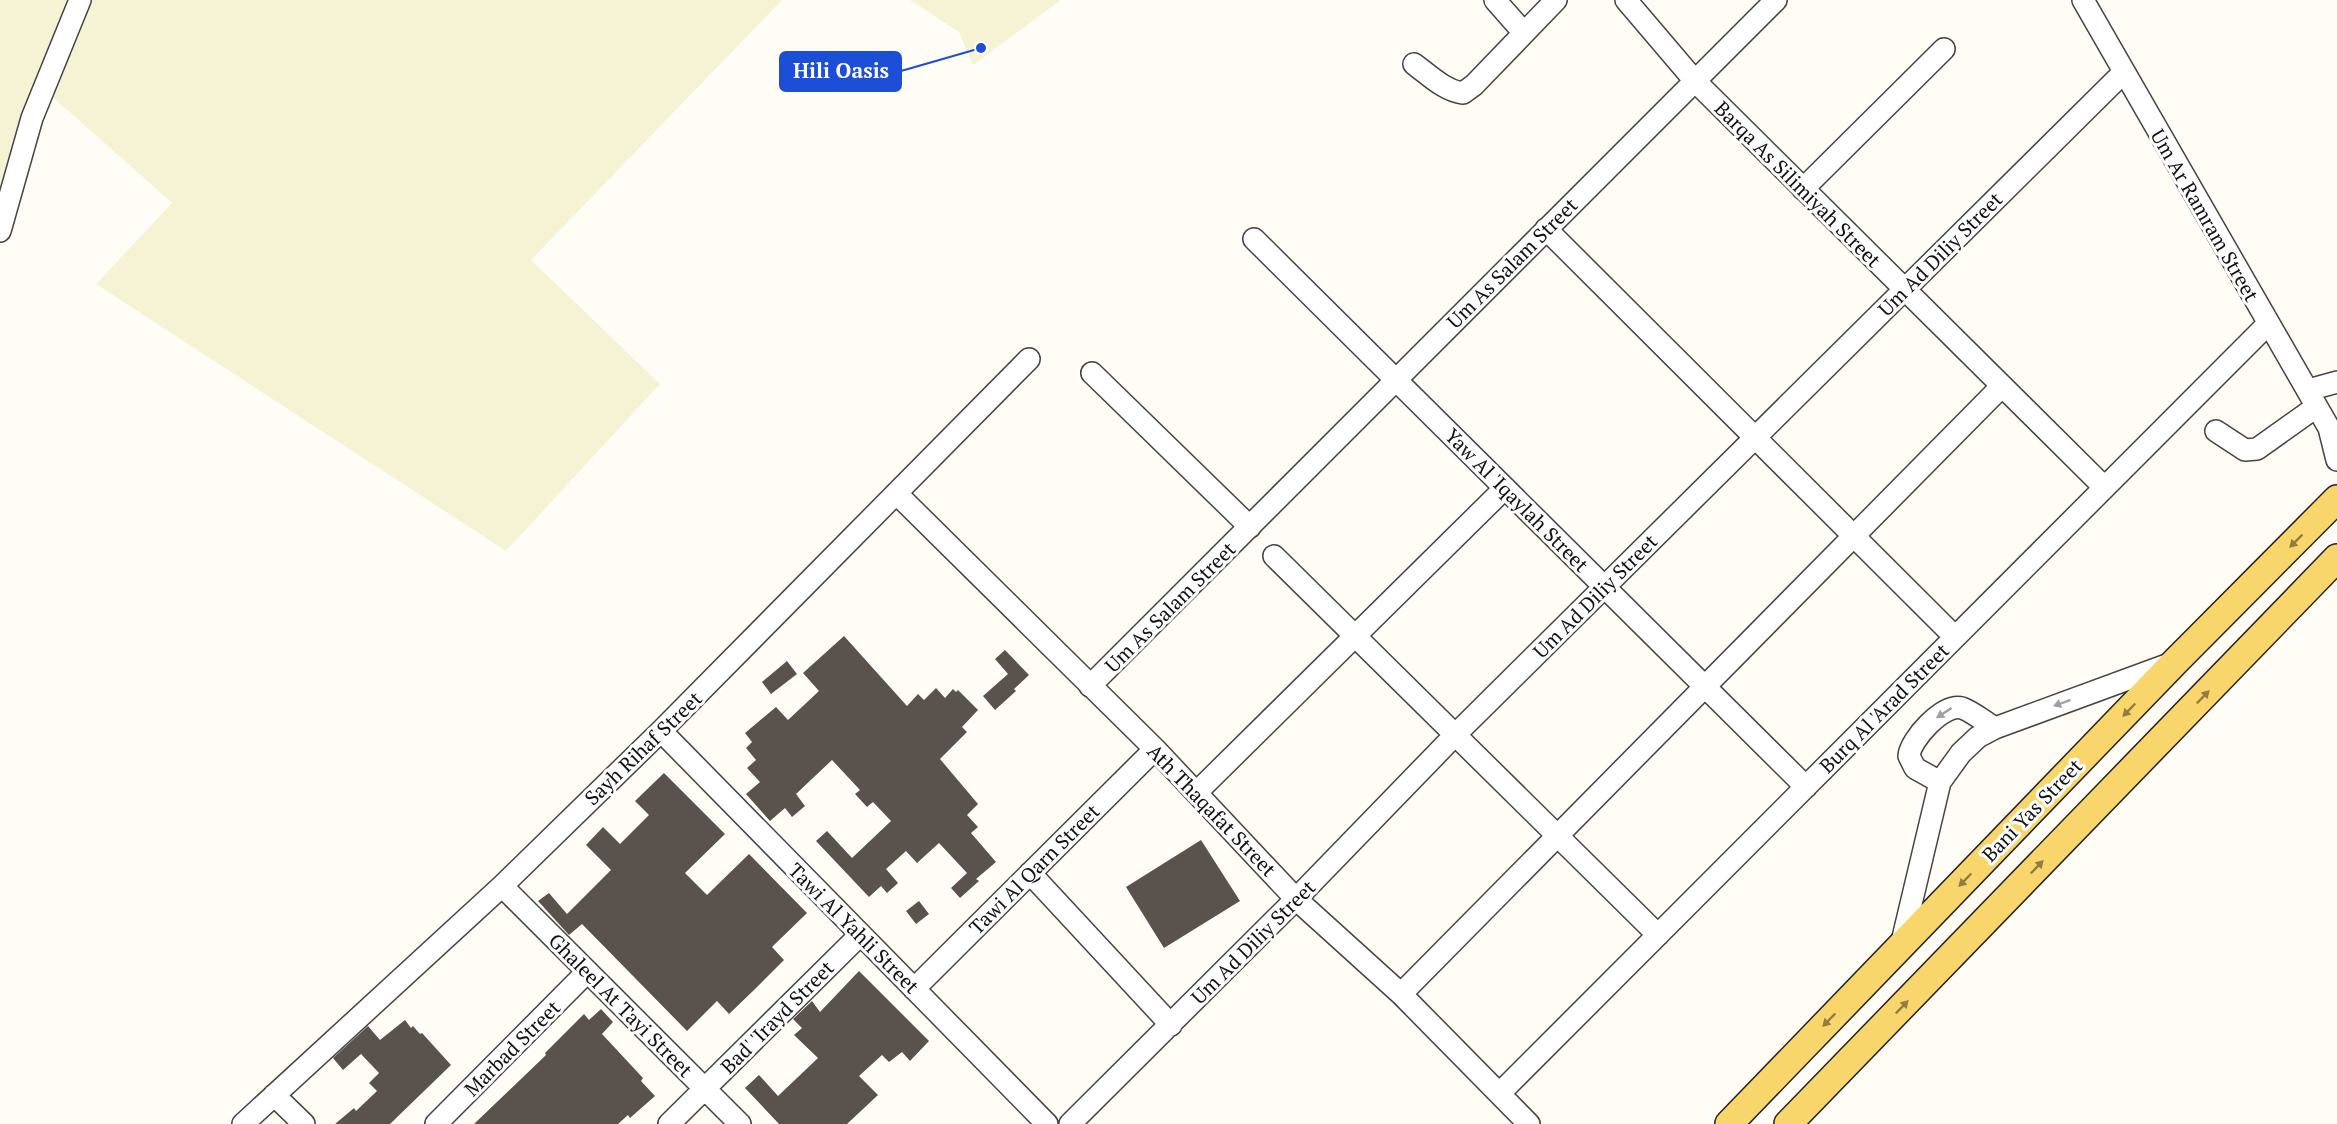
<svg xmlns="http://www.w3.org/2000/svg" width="2337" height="1124" viewBox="0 0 2337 1124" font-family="'PT Serif',serif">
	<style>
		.farmland { fill: #f6f3d4 }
		.building { fill: #5a524d }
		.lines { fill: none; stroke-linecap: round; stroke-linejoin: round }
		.minor-casing { stroke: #444; stroke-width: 24 }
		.major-casing { stroke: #222; stroke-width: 30 }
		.minor { stroke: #fff; stroke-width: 21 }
		.major { stroke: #f9d66b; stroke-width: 27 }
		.oneway { fill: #917d42 }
		.oneway2 { fill: #a0a0a0 }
		.labels { text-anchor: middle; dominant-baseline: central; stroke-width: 6; stroke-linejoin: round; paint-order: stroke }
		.street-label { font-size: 20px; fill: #111; stroke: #fff }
		.leader { fill: none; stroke: #1d4ed8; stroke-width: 2 }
		.callout-dot { fill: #1d4ed8; stroke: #fff; stroke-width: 2 }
		.callout { fill: #1d4ed8; stroke: #1d4ed8; stroke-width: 2 }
		.callout-label { font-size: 21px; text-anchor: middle; font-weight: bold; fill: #fff }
	</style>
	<rect width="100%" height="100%" fill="#fffdf5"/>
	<!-- farmland -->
	<path class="farmland" d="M0,0H782L531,260L660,384L506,551L96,284L172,203L38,84L0,214Z
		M910,0H1061L973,65L959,32Z"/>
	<!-- building -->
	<path class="building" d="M844,636L907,706L918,694L924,700L936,688L945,698L953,689L956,692L958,690L978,710L962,727L967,732L940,759L978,804L967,815L978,827L971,833L996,862L976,879L979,881L960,898L951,888L967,873L939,843L917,863L906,851L886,869L898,883L887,893L881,886L869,897L816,841L827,831L852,858L891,821L873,802L867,807L855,794L860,790L832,760L796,794L805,806L792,817L785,808L770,821L746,794L760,782L747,768L756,760L746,748L752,742L745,733L776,707L788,720L819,691L803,673Z
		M1005,650L1029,675L1014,689L1016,691L995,710L983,696L1008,674L995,659Z
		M787,661L797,674L771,694L762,682Z
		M664,773L725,834L685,873L707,895L749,854L807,913L772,947L784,960L754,990L729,1014L717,1001L687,1031L582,924L569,935L538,901L549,893L567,914L611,870L586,845L603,827L620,844L649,815L635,801Z
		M1201,840L1240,901L1164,948L1126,887Z
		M919,901L929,914L916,924L906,911Z
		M859,971L929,1041L910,1061L902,1052L889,1062L882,1055L859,1076L878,1095L847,1124H779L745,1088L759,1075L778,1096L818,1058L794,1035L802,1028L793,1019L812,1001L820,1012Z
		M601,1009L613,1022L602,1034L643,1078L641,1081L655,1096L630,1118L628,1115L618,1124H474L546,1055L545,1053L584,1014L589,1020Z
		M405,1020L411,1028L413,1026L420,1034L422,1033L451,1065L390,1124H335L354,1108L356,1111L377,1091L369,1083L379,1073L361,1054L343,1070L333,1058L368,1026L380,1040Z"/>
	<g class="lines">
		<defs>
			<path id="minor" d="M1495,0L1524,33
				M1626,0L1695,81L2104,487
				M2083,0L2329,428L2337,460
				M1414,64C1429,75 1445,91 1463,93L1474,85L1556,0
				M1803,189L1944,49
				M1546,229L1955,637
				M0,231L32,118L80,0
				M1254,239L1806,787
				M1092,373L1250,527
				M2308,390L2337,382
				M2216,431L2245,450L2257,449L2316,407
				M897,494L1155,749L1296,899L1401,994L1529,1124
				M1274,556L1658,935
				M1090,686L1776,0
				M661,731L1047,1124
				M1940,782L1915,768L1909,756C1910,740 1943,703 1962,708C1973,712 1985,722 1995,728
				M1197,792L1505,488
				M1030,873L1171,1025
				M502,886L740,1124
				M1901,946L1940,782L1961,753L1978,737L1995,728L2172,663
				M914,989L1155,749
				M1401,994L2001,387
				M1500,1093L2268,324
				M274,1095L304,1124
				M243,1124L502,886L661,731L1029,359
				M436,1124L587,972
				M669,1124L860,935
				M1070,1124L1296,899L1455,735L2124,72"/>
			<path id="major" d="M1729,1124L2176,661L2337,499
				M1788,1124L2337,558"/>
		</defs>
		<!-- minor casing -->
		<use href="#minor" class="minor-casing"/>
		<!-- major casing -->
		<use href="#major" class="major-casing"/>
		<!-- minor -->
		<use href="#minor" class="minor"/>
		<!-- major -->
		<use href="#major" class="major"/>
	</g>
	<!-- one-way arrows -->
	<defs><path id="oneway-solid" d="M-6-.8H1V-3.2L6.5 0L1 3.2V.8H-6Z" transform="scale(1.5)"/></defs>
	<g class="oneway">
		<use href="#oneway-solid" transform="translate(2296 541) rotate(135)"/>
		<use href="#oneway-solid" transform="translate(2203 697) rotate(-46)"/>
		<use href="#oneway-solid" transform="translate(2129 710) rotate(134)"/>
		<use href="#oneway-solid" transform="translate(2037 867) rotate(-46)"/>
		<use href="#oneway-solid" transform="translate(1965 880) rotate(134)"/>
		<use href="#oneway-solid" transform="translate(1902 1007) rotate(-46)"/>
		<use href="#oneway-solid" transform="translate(1829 1020) rotate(134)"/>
	</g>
	<g class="oneway2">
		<use href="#oneway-solid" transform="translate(2062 703) rotate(160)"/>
		<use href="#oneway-solid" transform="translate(1944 713) rotate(147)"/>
	</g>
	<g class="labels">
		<!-- street labels -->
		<g class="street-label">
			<text transform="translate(1798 184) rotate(45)">Barqa As Silimiyah Street</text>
			<text transform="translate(2205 215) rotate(60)">Um Ar Ramram Street</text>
			<text transform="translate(1940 254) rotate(-45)">Um Ad Diliy Street</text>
			<text transform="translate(1512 263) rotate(-45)">Um As Salam Street</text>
			<text transform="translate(1517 500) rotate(45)">Yaw Al 'Iqaylah Street</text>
			<text transform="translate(1595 596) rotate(-45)">Um Ad Diliy Street</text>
			<text transform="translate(1170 607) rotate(-45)">Um As Salam Street</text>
			<text transform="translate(1884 708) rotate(-45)">Burq Al 'Arad Street</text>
			<text transform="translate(643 748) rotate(-44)">Sayh Rihaf Street</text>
			<text transform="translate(1212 810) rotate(46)">Ath Thaqafat Street</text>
			<text transform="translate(2032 810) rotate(-46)">Bani Yas Street</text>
			<text transform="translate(1034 869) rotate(-45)">Tawi Al Qarn Street</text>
			<text transform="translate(854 928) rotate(45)">Tawi Al Yahli Street</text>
			<text transform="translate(1253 942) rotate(-45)">Um Ad Diliy Street</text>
			<text transform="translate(621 1005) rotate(45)">Ghaleel At Tayi Street</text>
			<text transform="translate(777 1017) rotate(-45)">Bad' 'Irayd Street</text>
			<text transform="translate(512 1048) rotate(-45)">Marbad Street</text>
		</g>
	</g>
	<!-- callouts -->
	<path class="leader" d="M981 48L901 71"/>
	<circle class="callout-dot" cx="981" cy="48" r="6"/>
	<rect class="callout" x="780" y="52" width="121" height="39" rx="6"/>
	<g class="callout-label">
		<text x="841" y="78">Hili Oasis</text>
	</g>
</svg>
